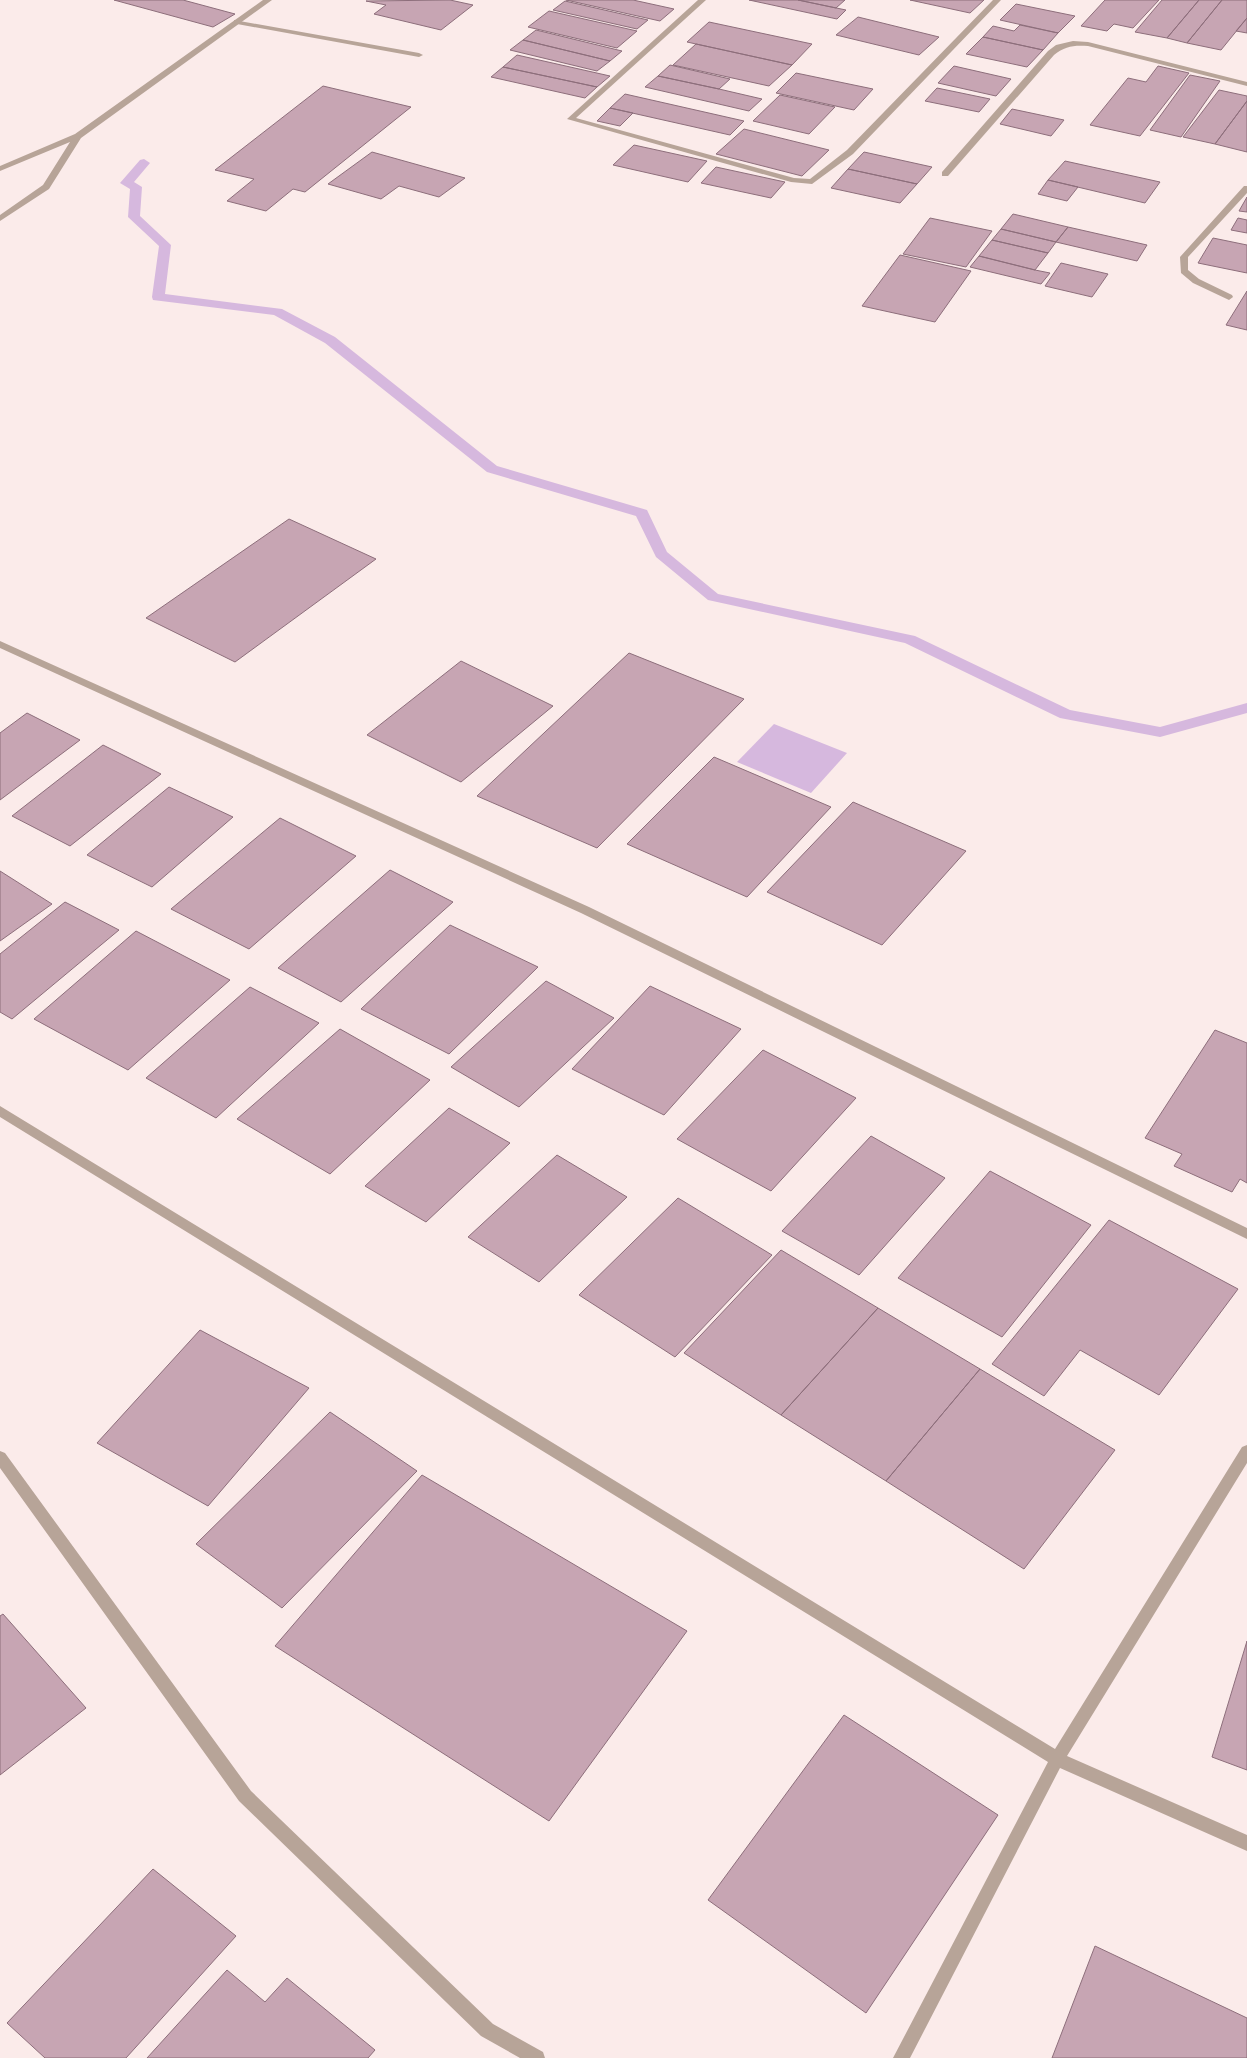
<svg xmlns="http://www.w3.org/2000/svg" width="1247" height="2058" viewBox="0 0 1247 2058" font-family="Karla,sans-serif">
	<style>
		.water { fill: #d6b8de }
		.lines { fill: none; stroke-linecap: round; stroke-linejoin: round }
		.stream { fill: #d6b8de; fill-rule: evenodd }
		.building { fill: #c7a5b3; stroke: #8d6e7b }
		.service { fill: #b7a498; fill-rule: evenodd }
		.minor { fill: #b7a498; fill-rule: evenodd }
	</style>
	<rect width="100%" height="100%" fill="#fbebea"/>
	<!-- water -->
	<path class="water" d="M774,724L847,753L811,793L737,762Z"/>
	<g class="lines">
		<!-- stream -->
		<path class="stream" d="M144,159L150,163L134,182L142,187L140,216L171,245L165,294L282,309L335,337L497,466L647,510L667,552L718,594L915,636L1070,710L1160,727L1247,703V713L1160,737L1060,718L905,643L708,600L656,557L636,516L487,472L325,343L274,315L153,300L152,297L159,246L128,217L130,189L120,183L140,160Z"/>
	</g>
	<!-- building -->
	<path class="building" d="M114,0H183L235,14L213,27Z
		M450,0L473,5L441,30L374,14L386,5L366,1Z
		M566,0H633L674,9L660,21Z
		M749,0H798L846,10L837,19Z
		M798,0H845L836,8Z
		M910,0H984L970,13Z
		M1105,0H1159L1133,28L1114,24L1107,31L1081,26Z
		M1162,0H1199L1167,38L1135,32Z
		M1199,0H1222L1187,43L1167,38Z
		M1222,0H1247V18L1221,50L1187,43Z
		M565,1L648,20L637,29L553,10Z
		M1016,4L1075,16L1058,33L1000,20Z
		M549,11L637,31L617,48L528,27Z
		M858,17L939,37L919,55L836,35Z
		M1247,18V33L1236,31Z
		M709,22L812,44L792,65L687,42Z
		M1020,25L1058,33L1043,50L983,37L993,26L1014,31Z
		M536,30L622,51L610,61L523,40Z
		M983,37L1043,50L1027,67L966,54Z
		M523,40L610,61L597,71L510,50Z
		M696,44L792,65L769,86L673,65Z
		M517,55L610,76L597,87L503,67Z
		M670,65L730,79L719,89L658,76Z
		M954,66L1011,79L996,96L938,83Z
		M1158,66L1189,73L1140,136L1090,125L1128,78L1146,82Z
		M503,67L597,87L585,98L491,77Z
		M796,73L873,89L854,110L776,93Z
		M1190,75L1220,81L1181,137L1150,130Z
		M658,76L719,89L762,99L749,111L645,87Z
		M323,86L411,107L305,192L293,189L266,211L227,201L254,179L215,170Z
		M937,88L990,99L979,112L925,101Z
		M1219,90L1247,96V101L1215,144L1183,137Z
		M625,94L744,121L730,135L610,108Z
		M780,95L835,107L809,134L753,121Z
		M1247,101V152L1215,144Z
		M610,108L633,113L620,126L597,121Z
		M1012,109L1064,120L1051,136L1000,124Z
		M744,129L829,150L802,176L716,154Z
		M634,145L707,161L688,182L613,165Z
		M372,152L465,178L439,197L399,186L381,199L328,184Z
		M864,152L932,167L917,184L848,169Z
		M1065,161L1160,182L1145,203L1048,180Z
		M716,167L785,182L771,198L701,183Z
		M848,169L917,184L900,203L831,188Z
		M1048,180L1078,187L1067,201L1038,194Z
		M1247,197V212L1239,211Z
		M1013,214L1068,227L1056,242L1001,229Z
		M930,218L992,231L966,267L903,254Z
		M1238,218L1247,220V233L1231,230Z
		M1068,227L1147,245L1137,261L1056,242Z
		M1001,229L1056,242L1048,253L992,240Z
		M1213,238L1247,245V273L1198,263Z
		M992,240L1048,253L1035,270L979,256Z
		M900,255L971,271L935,322L862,306Z
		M979,256L1035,270L1050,273L1041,284L970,267Z
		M1061,263L1108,274L1092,297L1045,286Z
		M1247,291V330L1226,325Z
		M289,519L376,559L235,662L146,618Z
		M629,653L744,699L597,848L477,796Z
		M461,661L553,706L461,782L367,735Z
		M27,713L80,740L0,800V733Z
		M103,745L161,774L70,846L12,816Z
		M714,757L831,807L747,897L627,844Z
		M169,787L233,817L152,887L87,855Z
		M853,802L966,851L882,945L767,892Z
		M280,818L356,856L249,949L171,909Z
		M390,870L453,902L341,1002L278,968Z
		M0,871L52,904L0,941Z
		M65,902L119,930L12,1019L0,1012V954Z
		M450,925L538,967L449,1054L361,1009Z
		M136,931L230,980L128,1070L34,1019Z
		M546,981L614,1018L519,1107L451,1067Z
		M650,986L741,1029L664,1115L572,1069Z
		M250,987L319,1023L216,1118L146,1078Z
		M340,1029L430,1080L330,1174L237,1119Z
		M1215,1030L1247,1043V1183L1240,1179L1232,1192L1174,1166L1182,1154L1145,1138Z
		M763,1050L856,1098L771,1191L677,1139Z
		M449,1108L510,1143L426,1222L365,1186Z
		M871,1136L945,1178L859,1275L782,1231Z
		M557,1155L627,1197L539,1282L468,1237Z
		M990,1171L1091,1225L1002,1337L898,1278Z
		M678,1198L772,1255L675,1357L579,1295Z
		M1109,1220L1238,1289L1159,1395L1080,1350L1044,1396L992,1364Z
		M781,1250L878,1308L781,1415L684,1353Z
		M878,1308L980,1369L886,1481L781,1415Z
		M200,1330L309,1388L208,1506L97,1443Z
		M980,1369L1115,1450L1024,1569L886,1481Z
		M330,1412L417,1471L282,1608L196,1544Z
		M422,1475L687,1631L549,1821L275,1646Z
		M3,1614L86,1708L0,1775V1616Z
		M1247,1641V1770L1212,1757Z
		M844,1715L998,1815L866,2013L708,1900Z
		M153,1869L236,1936L126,2058H45L7,2023Z
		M1095,1946L1247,2018V2058H1052Z
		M227,1970L265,2002L287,1978L375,2050L368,2058H147Z"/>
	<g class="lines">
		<!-- service -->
		<path class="service" d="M234,20L419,53L423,55L419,57L237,24H234Z"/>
		<!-- minor -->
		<path class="minor" d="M263,0H272L81,138L49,189L0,221V215L43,185L70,142L0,171V166L75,134Z
			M698,0H706L576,118L794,178L810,179L847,150L993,0H1001L853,154L812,184L791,182L567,119Z
			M1073,41L1088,42L1247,82V86L1088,46C1074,45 1065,46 1054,55L948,176H942V172L1048,51L1056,45Z
			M1244,186H1247V193L1188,257V270L1199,279L1232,295L1233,297L1229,300L1193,283L1181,273L1180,257Z
			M0,641L589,907L1247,1228V1239L581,913L0,648Z
			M0,1106L1055,1749L1242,1447L1247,1445V1463L1067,1756L1247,1835V1851L1060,1768L910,2058H893L1048,1762L0,1117Z
			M0,1451L5,1453L251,1791L493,2024L543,2052L545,2058H520L481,2036L239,1801L0,1468Z"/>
	</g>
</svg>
